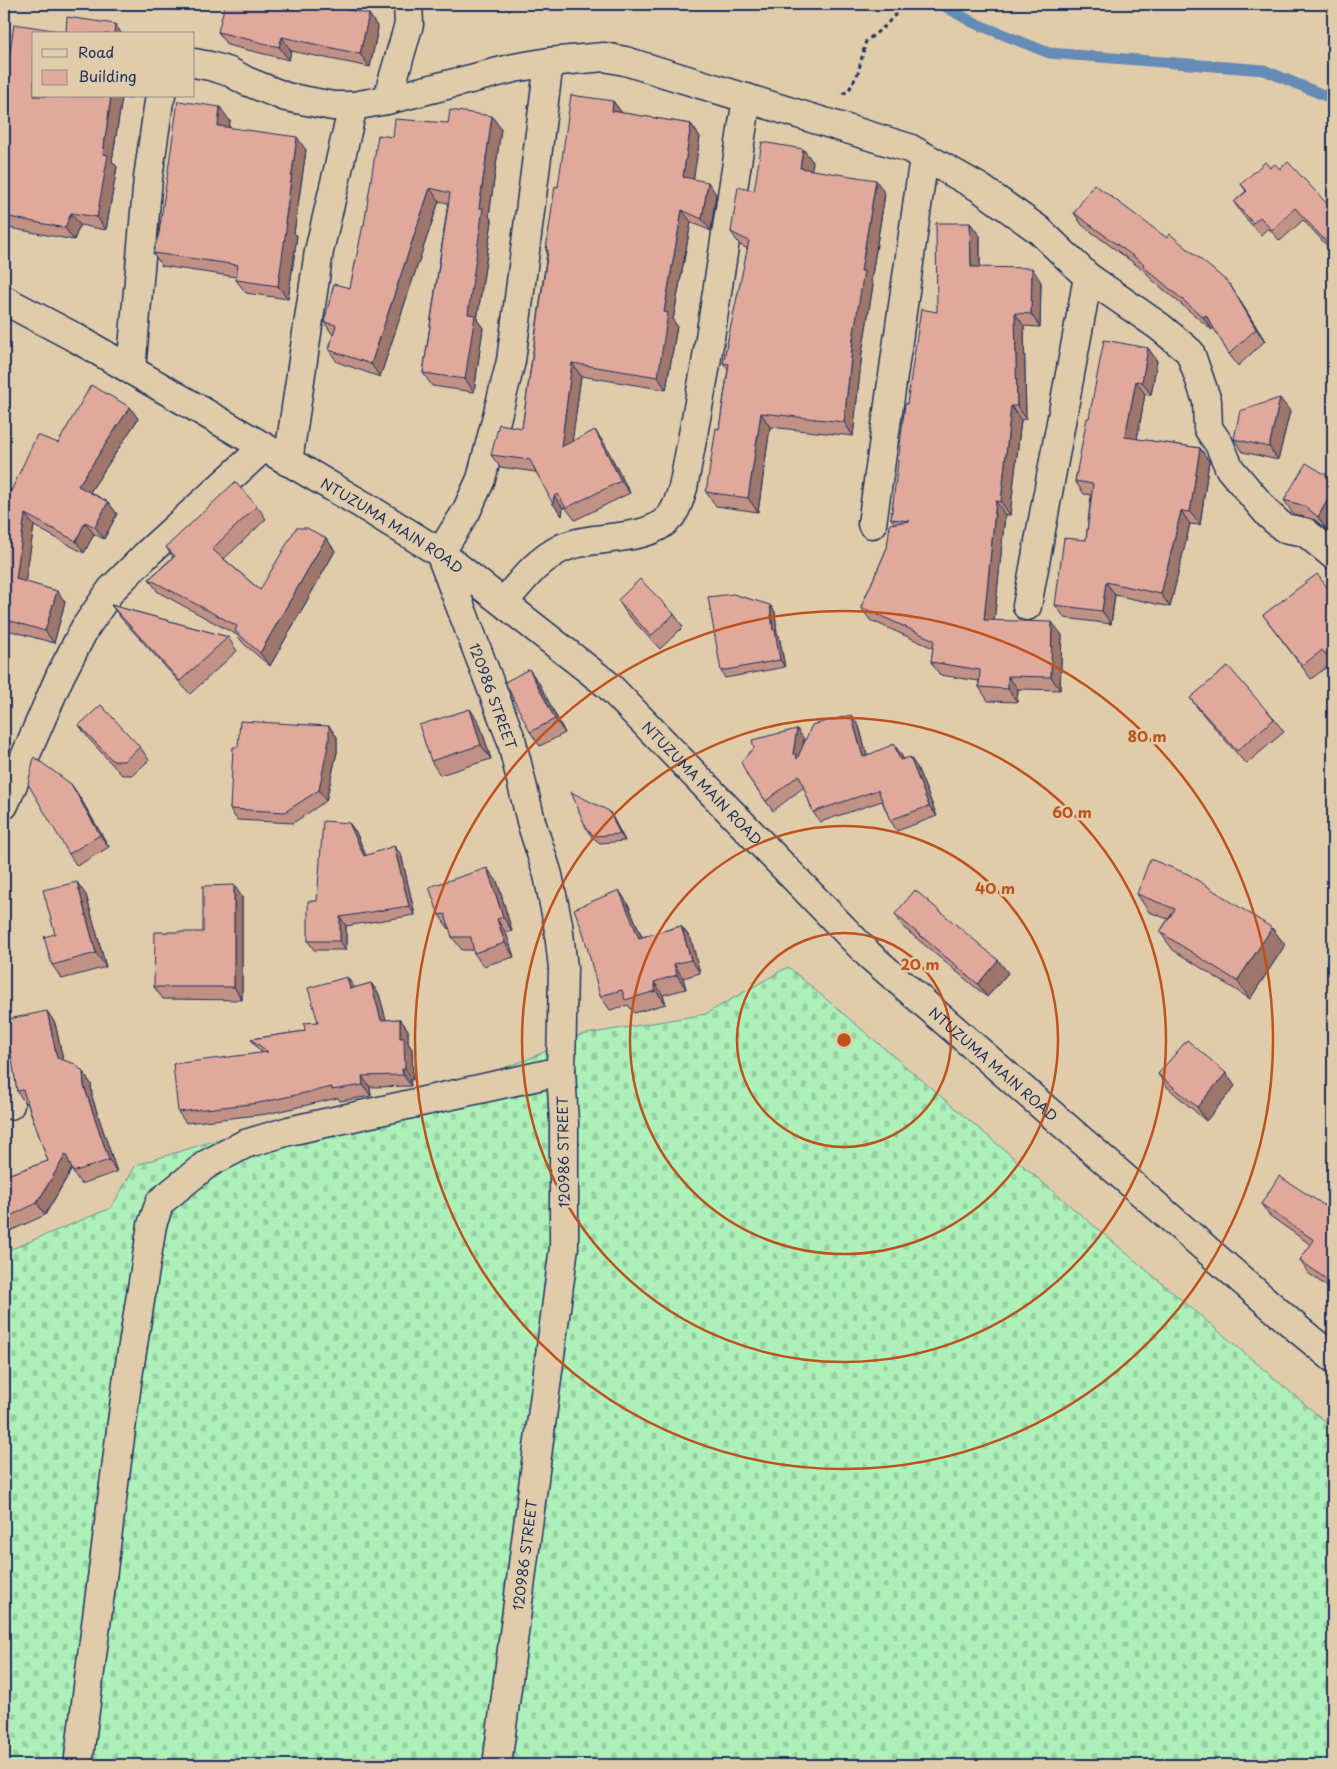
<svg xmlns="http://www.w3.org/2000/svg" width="1337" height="1769" viewBox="0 0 1337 1769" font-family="'Playpen Sans',sans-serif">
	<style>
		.cemetery { fill: url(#cemetery-stones); stroke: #64908c }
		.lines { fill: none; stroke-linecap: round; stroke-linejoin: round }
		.stream { stroke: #658bb7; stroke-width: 11 }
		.minor-casing { stroke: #1b2f5e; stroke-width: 31 }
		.secondary-casing { stroke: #1b2f5e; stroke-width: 31 }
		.path { stroke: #1b2f5e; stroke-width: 3; stroke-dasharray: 4 4; stroke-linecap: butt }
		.minor { stroke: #e0ccaa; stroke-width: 28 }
		.secondary { stroke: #e0ccaa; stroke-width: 28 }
		.wall { fill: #c29185; stroke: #1b2f5e }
		.shaded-wall { fill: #9e766c; stroke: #1b2f5e }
		.building { fill: #e1a99b; stroke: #1b2f5e }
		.ring { fill: none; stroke: #bf511c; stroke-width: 2.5 }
		.labels { text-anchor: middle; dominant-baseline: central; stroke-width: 5; stroke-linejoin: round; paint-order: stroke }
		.street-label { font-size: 14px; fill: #1b2f5e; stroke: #e0ccaa }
		.centre { fill: #bf511c; stroke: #e0ccaa; stroke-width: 2.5 }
		.ring-label { font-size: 15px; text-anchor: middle; font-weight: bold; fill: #bf511c; stroke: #e0ccaa; stroke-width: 5; stroke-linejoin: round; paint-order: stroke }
	</style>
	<defs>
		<pattern id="cemetery-stones" width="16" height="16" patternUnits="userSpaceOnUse" patternTransform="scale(1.25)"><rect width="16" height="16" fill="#adf0ba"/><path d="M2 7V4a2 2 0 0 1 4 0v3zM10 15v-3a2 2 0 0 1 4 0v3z" fill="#94cea2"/></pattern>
	</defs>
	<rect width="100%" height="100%" fill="#e0ccaa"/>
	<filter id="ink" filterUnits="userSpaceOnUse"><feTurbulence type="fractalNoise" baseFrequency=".02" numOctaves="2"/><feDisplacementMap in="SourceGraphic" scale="10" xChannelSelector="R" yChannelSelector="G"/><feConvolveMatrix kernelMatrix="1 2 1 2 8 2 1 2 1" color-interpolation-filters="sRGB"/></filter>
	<g filter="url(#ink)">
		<!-- cemetery -->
		<path class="cemetery" d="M788,967L1333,1428V1765H4V1252L111,1208L136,1165L272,1123L487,1074L526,1060L581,1035L706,1014Z"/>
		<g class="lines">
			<!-- stream -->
			<path class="stream" d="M941,4L972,22L1049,53L1264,70L1333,99"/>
			<defs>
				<g id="minor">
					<path d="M194,63L210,66L230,72L246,81L286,97L333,106H353L387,100L514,68L549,62L604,57L625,61L909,148L980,188L1039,230L1088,277L1160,327L1190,352L1207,401L1208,428L1219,444L1230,469L1269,515L1284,528L1305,532L1333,555"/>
					<path d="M387,100L409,24L408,4"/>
					<path d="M131,370L148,178L159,101L161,96"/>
					<path d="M288,462L319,251L353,106"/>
					<path d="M872,524L924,157"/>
					<path d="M504,602C522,581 536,561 562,548C593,534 645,543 668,519C677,511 679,499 683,488L705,370L747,98"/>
					<path d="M1027,606L1088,277"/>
					<path d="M4,805L60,676L85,628L111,590L149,552L264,447"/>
					<path d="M4,1067L10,1105"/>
					<path d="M78,1765L127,1383L152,1225L160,1202L207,1164L245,1144L289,1131L561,1071"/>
					<path id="s1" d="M497,1765L564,1247V1123L561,1071L563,968L558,924L548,875L532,825L511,739L440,553L466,512L481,479L511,361L549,62"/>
				</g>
				<g id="secondary">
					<path id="s2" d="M4,300L76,338L264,447L363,505L440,553L608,685L869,955L1299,1330L1333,1358"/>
				</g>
			</defs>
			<!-- minor casing -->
			<use href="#minor" class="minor-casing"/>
			<!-- secondary casing -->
			<use href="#secondary" class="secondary-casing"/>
			<!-- path -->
			<path class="path" d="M843,94L849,90L858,73L866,41L884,27L895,15L896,4"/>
			<!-- minor -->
			<use href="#minor" class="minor"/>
			<!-- secondary -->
			<use href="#secondary" class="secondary"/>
		</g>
		<!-- wall -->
		<path class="wall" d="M369,14L378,28L370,67L291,51L289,60L227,45L218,32Z
			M115,24L34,96H131V99L122,98L112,161L117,167L106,230L80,225L74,240L4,227V108L6,98L4,94L66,32Z
			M613,101L622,113L691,124L700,137L693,179L716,194L711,231L691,222L673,320L677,326L666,390L581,376L572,441L604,443L630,493L575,520L565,507L563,508L562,516L536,472L500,467L491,455L522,428L547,253L546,250L558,187Z
			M230,121L229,127L306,150L294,233L297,236L288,299L246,293L236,280L237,277L162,266L153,253Z
			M501,129L489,216L492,221L477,320L483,328L474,392L432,386L423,373L448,203L439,201L380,377L337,362L329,350L333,335L324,322L350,288L364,225L393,137Z
			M803,149L813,162L811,170L885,194L871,281L873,285L862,353L853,436L770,427L758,512L716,506L706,492L719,429L728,369L723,363L748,249L740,245L731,232L754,191Z
			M1270,168L1280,169L1333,210V252L1303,220L1280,241L1268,228L1261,235L1242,214L1234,202L1246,191L1241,184Z
			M1074,213L1237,296L1265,341L1238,366L1229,354L1214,328L1212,330L1151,279L1146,272L1082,225Z
			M970,223L980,236V268L1041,282L1040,327L1024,326L1026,419L1021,420L1010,515H1005L994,621L1062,635L1060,690L1018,689L1017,702L988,701L979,687V681L940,675L931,662L933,648L870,620L861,607L887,548L895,524L891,519L907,404L937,312Z
			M1148,348L1157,361L1151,395L1145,394L1137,439L1200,448L1209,461L1200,525L1190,524L1170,607L1115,595L1111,624L1065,618L1055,605L1086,540L1091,495L1084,494L1075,481L1089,418Z
			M130,407L138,419L90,492L108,502L117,514L104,539L94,534L84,553L34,526L25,582L57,591L65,602L54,643L4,629V487L11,491L58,443Z
			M1290,411L1278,460L1243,452L1234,439Z
			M1333,479V519L1327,530L1315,520L1293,514L1284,500Z
			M257,506L266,519L224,559L260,590L326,538L335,551L270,666L244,644L237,635L158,592L149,579L173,557L166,547Z
			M1333,595V665L1332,663L1311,679L1263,615Z
			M618,600L674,614L683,627L660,649L627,614Z
			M111,605L228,637L237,651L190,694L121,618Z
			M770,605L775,612L777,633L779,636L785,667L725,678L721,671Z
			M539,683L565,733L540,746L530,732Z
			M1190,698L1274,719L1284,732L1246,764L1200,711Z
			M479,722L491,759L440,775L431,761Z
			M79,725L140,747L149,760L133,775H122L89,739Z
			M329,726L337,737V752L326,801L293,823L237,820L230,809L238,747Z
			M859,726L867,755L901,754L903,759L917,767L937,816L897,831L890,820L882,801L820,822L813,812L804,787L773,811L748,777L754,748L804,739V744Z
			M71,784L79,796L109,847L77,866L69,854Z
			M609,811L613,818L625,841L600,843L592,837L587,830Z
			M349,823L356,832L366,856L401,854L415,915L346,926V950H314L308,941L317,901Z
			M497,881L512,931L506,933L514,957L483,966L474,953L473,950H462L452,937L450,928L449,929L439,915Z
			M1137,894L1272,928L1285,945L1250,999L1173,950L1160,932L1168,919L1149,912Z
			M86,895L106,967L62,979L52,965L55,934Z
			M242,897V1000L163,999L154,987L203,932Z
			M628,904L642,937L681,926L691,939L700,973L683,978L686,989L663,995L666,1004L634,1013L628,1005L610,1010L600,996Z
			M895,914L998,960L1008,973L987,997L904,928Z
			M371,983L379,994L386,1020L400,1019L408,1030V1043L412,1049L413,1080H410L411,1086L370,1087L371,1096L340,1101L338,1098L267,1114L186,1123L178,1112L262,1052L259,1050L251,1039L305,1031L318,1022L354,988Z
			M4,1020L55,1023L63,1060L83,1072L91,1084L92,1097L117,1172L81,1184L73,1172L72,1169L45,1215L8,1232L10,1240L4,1242V1176L48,1161L27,1102L25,1103L17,1091L12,1054L9,1052H4Z
			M1158,1074L1235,1086L1206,1121L1167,1087Z
			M1333,1196V1291L1308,1273L1300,1260L1311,1245L1270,1216L1261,1204L1327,1207Z"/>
		<!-- shaded-wall -->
		<path class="shaded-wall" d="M369,14L378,28L370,67L360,54Z
			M115,24L122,34H114Z
			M282,37L291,51L289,60L279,47Z
			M111,96H121L122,98L112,161L117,167L106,230L97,217L103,154Z
			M613,101L622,113L612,111Z
			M220,107L230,121L227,139L218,126Z
			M492,116L501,129L489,216L492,221L477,320L483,328L474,392L465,379L468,314L479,208Z
			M691,124L700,137L692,189L683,177Z
			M297,137L306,150L294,233L297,236L288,299L278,286L285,223Z
			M803,149L813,162L810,181L800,168Z
			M876,180L885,194L871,281L873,285L862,353L853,436L844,422L861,271Z
			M708,182L716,194L711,231L702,219Z
			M430,188L439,201L380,377L371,364Z
			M682,210L691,222L673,320L677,326L666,390L658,377L664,312Z
			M71,213L80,225L74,240L65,228Z
			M970,223L980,236V280L971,267Z
			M1032,268L1041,282L1040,327L1031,314Z
			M1229,283L1237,296L1265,341L1256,329Z
			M1015,313L1024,326L1026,419L1017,406Z
			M1206,315L1215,327L1212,330L1203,317Z
			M1148,348L1157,361L1151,395L1142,382Z
			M572,363L581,376L570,459L561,447Z
			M1136,381L1145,394L1135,451L1125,437Z
			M1280,398L1290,411L1278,460L1269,447Z
			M1011,406L1021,420L1010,515L1001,502Z
			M130,407L138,419L86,498L78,486Z
			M761,413L770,427L758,512L748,498Z
			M595,430L604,443L630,493L621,481Z
			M1200,448L1209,461L1200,525L1190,512Z
			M1333,490V519L1327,530L1318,517Z
			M554,496L563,508L562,516L553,504Z
			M996,501L1005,515L993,633L984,620Z
			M108,502L117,514L104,539L95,527Z
			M1181,511L1190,524L1170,607L1161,594Z
			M25,514L34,526L24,591L16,579Z
			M85,522L94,534L84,553L76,541Z
			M326,538L335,551L270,666L260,653Z
			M1106,582L1115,595L1111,624L1102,611Z
			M57,591L65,602L54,643L45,631Z
			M770,605L775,612L777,633L779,636L785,667L780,660L773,630Z
			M1052,622L1062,635L1060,690L1051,677Z
			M529,669L539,683L565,733L555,719Z
			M1008,676L1018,689L1017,702L1008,689Z
			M470,709L479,722L491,759L481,745Z
			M851,715L859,726L870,767L863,757Z
			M329,726L337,737V752L326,801L319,790Z
			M797,729L804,739L801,761L803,765L793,754Z
			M894,744L901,754L908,771L900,760Z
			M910,757L917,767L937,816L929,806Z
			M71,784L79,796L109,847L100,835Z
			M609,811L613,818L625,841L620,834Z
			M349,823L356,832L370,865L364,856Z
			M394,846L401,854L415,915L409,906Z
			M487,868L497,881L512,931L503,917Z
			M77,882L86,895L106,967L96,953Z
			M234,885L242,897V1000L234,987Z
			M619,890L628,904L648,951L639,938Z
			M340,917L346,926V950L340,941Z
			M497,919L506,933L514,957L505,943Z
			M681,926L691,939L700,973L691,960Z
			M1272,928L1285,945L1250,999L1237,981Z
			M998,960L1008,973L987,997L978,984Z
			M674,964L683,978L686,989L677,975Z
			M347,977L355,988L350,989Z
			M654,982L663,995L666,1004L656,991Z
			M371,983L379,994L389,1031L381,1020Z
			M47,1011L55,1023L65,1069L57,1058Z
			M400,1019L408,1030V1043L412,1049L413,1080L405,1069L400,1038Z
			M402,1069L410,1080L411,1086L403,1075Z
			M83,1072L91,1084L92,1097L117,1172L109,1160L84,1086Z
			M1226,1073L1235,1086L1206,1121L1197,1107Z
			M362,1076L370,1087L371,1096L363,1085Z
			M66,1154L74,1165L45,1215L37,1203Z
			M4,1227L8,1232L10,1240L4,1232Z"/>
		<!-- building -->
		<path class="building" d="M225,4H285L303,8L304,4H319L369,14L360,54L282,37L279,47L218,32Z
			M67,17L115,24L114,34H34V96H111L103,154L108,155L97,217L71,213L65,228L4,216V108L7,95L4,94L14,24L66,32Z
			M571,95L613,101L612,111L691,124L683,177L708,182L702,219L682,210L664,312L668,313L658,377L572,363L561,447L595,430L621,481L566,508L558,494L554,496L553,504L530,460L491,455L499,424L522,428L548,250H546L555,186L558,187Z
			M178,101L220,107L218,126L297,137L285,223H287L278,286L236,280L238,265L153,253L159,233Z
			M450,110L492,116L479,208H483L468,314L475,315L465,379L423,373L450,193L430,188L371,364L329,350L336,325L324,322L334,284L350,288L363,225H364L378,135L393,137L395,119L448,123Z
			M762,142L803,149L800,168L876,180L861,271H864L853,339L844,422L761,413L748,498L706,492L716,428L719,429L729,364L723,363L749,241L731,232L738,187L754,191Z
			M1265,162L1270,168L1275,164L1280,169L1288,162L1333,210V249L1295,208L1272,230L1260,217L1253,223L1234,202L1247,191L1241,184Z
			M1094,184L1167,238L1170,234L1229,283L1256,329L1229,354L1206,315L1203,317L1143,266L1144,264L1074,213Z
			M936,223H970L971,267L1032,268L1031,314L1015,313L1017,406H1011L1001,502L996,501L984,620L1052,622L1051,677L1008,676V689L979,687L980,670L931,662L934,640L861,607L887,548L890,524L910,521L891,519L905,404H907L921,309L937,312Z
			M1104,340L1148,348L1142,382L1136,381L1125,437L1200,448L1190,512L1181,511L1161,594L1106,582L1102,611L1055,605L1064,538L1086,540L1093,484L1075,481L1087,418H1089Z
			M91,385L130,407L78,486L108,502L95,527L85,522L76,541L25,514L16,579L57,591L45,631L4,619V487L11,491L37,435L58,443Z
			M1280,398L1269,447L1234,439L1240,411Z
			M1306,463L1333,479V490L1318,517L1305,506L1284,500Z
			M235,482L257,506L212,549L260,590L296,528H307L326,538L260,653L235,631L237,626L149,579L175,556L166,547Z
			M1317,574L1333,595V604L1332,605L1333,607V658L1330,660L1322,650L1302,666L1263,615Z
			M640,579L674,614L651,636L618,600Z
			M733,594L770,605L773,630H775L780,660L721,671L708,597Z
			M111,605L228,637L180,681Z
			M1228,666L1274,719L1237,751L1190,698Z
			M529,669L555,719L530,732L505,682Z
			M101,705L140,747L124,761H113L79,725Z
			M470,709L481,745L431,761L419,725Z
			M851,715L863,757L894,744L900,760L910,757L929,806L890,820L878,790L813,812L799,775L766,801L748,777L741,762L754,748L752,740L797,729L793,754H796L797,759L812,725Z
			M240,721L329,726V740L319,790L285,812L230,809L233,747H238Z
			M34,757L71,784L100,835L69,854L28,784Z
			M571,792L609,811L620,834L595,836L587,830Z
			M323,821L349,823L364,856L394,846L409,906L340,917V941H308V901H317Z
			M1150,859L1188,874L1272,928L1237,981L1160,932L1175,909L1137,894Z
			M487,868L503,917L497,919L505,943L474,953L471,937H452L445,914L439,915L429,887Z
			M77,882L96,953L52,965L44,937L55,934L43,890Z
			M234,885V987H154L155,932H203V886Z
			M619,890L639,938L681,926L691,960L674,964L677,975L654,982L656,991L625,1000L622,990L600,996L583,932L574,909Z
			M915,890L998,960L978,984L895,914Z
			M347,977L350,989L371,983L381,1020L400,1019V1038H404L405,1069H402L403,1075L362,1076L363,1085L332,1090V1087L259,1103L178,1112L173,1064L268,1052L251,1039L305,1031L304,1023L318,1022L308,988Z
			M47,1011L57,1058L75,1064L83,1072L84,1086L109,1160L73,1172L66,1154L37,1203L4,1219V1176L48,1161L23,1090L17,1091L11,1053L8,1046L4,1043V1020Z
			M1187,1040L1226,1073L1197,1107L1158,1074Z
			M1279,1176L1327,1207L1333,1196V1284L1300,1260L1314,1240L1261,1204Z"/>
	</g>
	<!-- distance rings -->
	<g class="ring">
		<circle cx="844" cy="1040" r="107"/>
		<circle cx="844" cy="1040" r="214"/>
		<circle cx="844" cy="1040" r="322"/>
		<circle cx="844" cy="1040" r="429"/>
	</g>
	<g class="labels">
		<!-- street labels -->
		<g class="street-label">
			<text stroke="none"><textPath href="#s2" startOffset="449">NTUZUMA MAIN ROAD</textPath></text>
			<text transform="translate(493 696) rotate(70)">120986 STREET</text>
			<text stroke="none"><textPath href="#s2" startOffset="854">NTUZUMA MAIN ROAD</textPath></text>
			<text stroke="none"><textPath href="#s2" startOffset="1259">NTUZUMA MAIN ROAD</textPath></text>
			<text transform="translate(563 1152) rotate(-91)">120986 STREET</text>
			<text stroke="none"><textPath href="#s1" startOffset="212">120986 STREET</textPath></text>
		</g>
	</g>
	<circle cx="844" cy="1040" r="8" class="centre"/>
	<g class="ring-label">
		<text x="1147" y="742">80 m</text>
		<text x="1072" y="818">60 m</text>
		<text x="995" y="894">40 m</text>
		<text x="920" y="970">20 m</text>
	</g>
	<!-- margin -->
	<rect width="1337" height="1769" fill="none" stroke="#e0ccaa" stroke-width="20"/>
	<rect x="10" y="10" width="1317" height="1749" fill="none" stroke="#1b2f5e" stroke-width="2" filter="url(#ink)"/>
	<!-- legend -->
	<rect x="32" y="32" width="162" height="65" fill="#e0ccaa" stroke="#918d8c"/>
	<rect x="42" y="49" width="25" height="8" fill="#e0ccaa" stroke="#918d8c"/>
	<text x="78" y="58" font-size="15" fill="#1b2f5e">Road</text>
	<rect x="42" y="70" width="25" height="15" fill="#e1a99b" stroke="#918d8c"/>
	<text x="78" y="82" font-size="15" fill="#1b2f5e">Building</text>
</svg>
